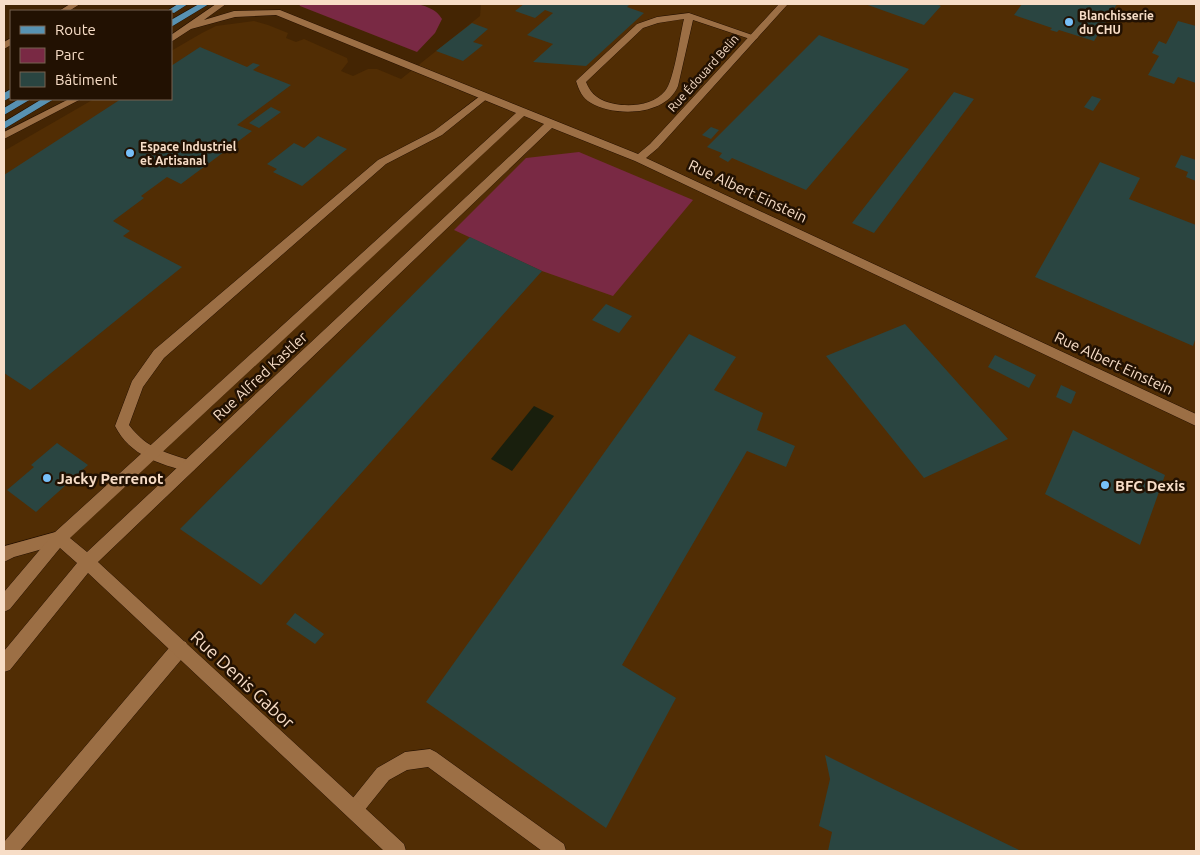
<svg xmlns="http://www.w3.org/2000/svg" width="1200" height="855" viewBox="0 0 1200 855" font-family="Ubuntu,sans-serif">
	<style>
		.built { fill: #512d04 }
		.green { fill: #792944 }
		.water { fill: #191f0d }
		.building { fill: #2a4541 }
		.lines { fill: none; stroke-linecap: round; stroke-linejoin: round }
		.service-casing { stroke: #251000; stroke-width: 1 }
		.minor-casing { stroke: #251000; stroke-width: 1 }
		.primary-casing { stroke: #251000; stroke-width: 1 }
		.service { fill: #9c6f45; fill-rule: evenodd }
		.minor { fill: #9c6f45; fill-rule: evenodd }
		.primary { fill: #5892b2; fill-rule: evenodd }
		.poi-dot { fill: #77bff7; stroke: #221102; stroke-width: 2 }
		.labels { text-anchor: middle; dominant-baseline: central; stroke-width: 5; stroke-linejoin: round; paint-order: stroke }
		.far-poi-label { font-size: 12px; font-weight: bold; fill: #f7ddc7; stroke: #221102; text-anchor: start }
		.far-street-label { font-size: 12px; fill: #f7ddc7; stroke: #221102 }
		.street-label { font-size: 15px; fill: #f7ddc7; stroke: #221102 }
		.poi-label { font-size: 15px; font-weight: bold; fill: #f7ddc7; stroke: #221102; text-anchor: start }
		.near-street-label { font-size: 18px; fill: #f7ddc7; stroke: #221102 }
	</style>
	<rect width="100%" height="100%" fill="#442503"/>
	<!-- built -->
	<path class="built" d="M481,4H1196V851H4V151L94,99H171V51L202,33L216,26L254,21L268,25L288,33L286,38L296,42L304,39L347,58L348,62L341,71L353,76L368,69H377L401,79L480,16Z"/>
	<!-- green -->
	<path class="green" d="M299,4H418C428,7 437,10 442,19L435,33L417,52L300,6Z
		M579,152L693,200L613,296L542,271L454,230L526,158Z"/>
	<!-- water -->
	<path class="water" d="M534,406L554,416L512,471L491,459Z"/>
	<!-- building -->
	<path class="building" d="M524,4H630L627,7L644,13L586,66L533,62L553,44L527,35L553,13L545,10L535,18L515,11Z
		M865,4H936L941,6L924,25Z
		M1022,4H1117L1094,41L1059,30L1057,32L1050,30L1052,28L1014,15Z
		M1178,21L1196,26V83L1178,77L1174,84L1148,75L1159,56L1152,53L1159,41L1166,44Z
		M472,23L488,29L473,42L483,45L463,61L436,51Z
		M819,35L909,69L806,190L732,158L728,162L719,157L722,153L707,147Z
		M200,47L247,67L253,63L260,65L253,70L291,85L237,125L252,131L181,184L167,177L141,196L144,198L113,221L130,231L123,236L182,267L30,390L4,373V175L121,99H171V66Z
		M954,92L974,99L874,233L852,223Z
		M1092,96L1101,99L1093,111L1084,107Z
		M271,107L281,112L259,128L249,123Z
		M711,127L719,130L711,139L702,135Z
		M318,136L347,149L302,186L273,172L277,169L267,164L294,143L304,148Z
		M1181,155L1196,160V181L1186,177L1188,172L1175,167Z
		M1100,162L1140,178L1129,199L1196,225V337L1193,346L1035,277Z
		M470,237L542,271L261,585L180,529Z
		M606,304L632,316L619,333L592,320Z
		M905,324L1008,439L924,478L826,356Z
		M689,334L736,357L714,390L763,413L757,430L795,446L786,467L747,451L622,665L676,698L606,828L426,702Z
		M995,355L1036,375L1029,388L988,367Z
		M1061,385L1076,392L1071,404L1056,397Z
		M1073,430L1165,475L1140,545L1045,494Z
		M57,443L88,465L36,512L7,490L34,467L31,465Z
		M295,613L324,634L315,644L286,624Z
		M825,755L885,785L1021,851H828L832,832L819,826L830,779Z"/>
	<g class="lines">
		<defs>
			<path id="service" d="M689,13L758,37L756,39H750L693,20L678,86C666,116 615,117 591,103C582,98 579,90 576,81L578,79L637,24L657,17ZM684,19C680,35 674,81 665,91C654,105 631,107 615,104C600,101 591,95 586,82L643,28L658,23Z
				M484,93L489,96L488,98L442,135L386,164L164,358L143,387L129,425C148,450 166,452 194,462L196,466L194,470L189,472C160,464 130,456 115,426L132,381L154,350L378,160L434,131Z
				M59,531L64,533L67,538L64,543L14,557L4,562L5,546Z
				M180,640L186,642L188,648L186,654L20,851H4V842L174,642Z
				M430,749L436,752L564,844L566,851H542L428,767L407,770L389,780L360,816L354,819L348,816L345,810L348,804L377,768L405,752Z"/>
			<path id="minor" d="M70,4H80L69,11H59Z
				M216,4H226L204,20L234,11L280,10L638,154L650,144L779,4H788L658,148L646,158L1196,414V426L635,161L552,128L98,562L404,844L406,851H384L88,573L10,670L4,672V651L77,563L60,548L10,609L4,612V592L54,533L516,113L276,15L235,17L191,29L171,42V35ZM524,116L544,124L87,552L70,538Z
				M11,38V45L4,49V42Z
				M69,99H81L4,139V132Z"/>
			<path id="primary" d="M178,4H188L174,13L167,11Z
				M199,4H209L171,27V20Z
				M11,89V97L4,101V93Z
				M19,99H31L4,115V108Z
				M42,99H54L4,129V122Z"/>
		</defs>
		<!-- service casing -->
		<use href="#service" class="service-casing"/>
		<!-- minor casing -->
		<use href="#minor" class="minor-casing"/>
		<!-- primary casing -->
		<use href="#primary" class="primary-casing"/>
		<!-- service -->
		<use href="#service" class="service"/>
		<!-- minor -->
		<use href="#minor" class="minor"/>
		<!-- primary -->
		<use href="#primary" class="primary"/>
	</g>
	<!-- markers -->
	<g class="poi-dot">
		<circle cx="1069" cy="22" r="5"/>
		<circle cx="130" cy="153" r="5"/>
		<circle cx="47" cy="478" r="5"/>
		<circle cx="1105" cy="485" r="5"/>
	</g>
	<g class="labels">
		<!-- far-poi labels -->
		<g class="far-poi-label">
			<text x="1079" y="15">Blanchisserie<tspan x="1079" dy="14">du CHU</tspan></text>
			<text x="140" y="146">Espace Industriel<tspan x="140" dy="14">et Artisanal</tspan></text>
		</g>
		<!-- far-street labels -->
		<g class="far-street-label">
			<text transform="translate(703 73) rotate(-48)">Rue Édouard Belin</text>
		</g>
		<!-- street labels -->
		<g class="street-label">
			<text transform="translate(748 191) rotate(25)">Rue Albert Einstein</text>
			<text transform="translate(1114 363) rotate(25)">Rue Albert Einstein</text>
			<text transform="translate(260 376) rotate(-43)">Rue Alfred Kastler</text>
		</g>
		<!-- poi labels -->
		<g class="poi-label">
			<text x="57" y="478">Jacky Perrenot</text>
			<text x="1115" y="485">BFC Dexis</text>
		</g>
		<!-- near-street labels -->
		<g class="near-street-label">
			<text transform="translate(243 679) rotate(43)">Rue Denis Gabor</text>
		</g>
	</g>
	<!-- border -->
	<rect width="1200" height="855" fill="none" stroke="#f7ddc7" stroke-width="10"/>
	<!-- legend -->
	<rect x="10" y="10" width="162" height="90" fill="#221102" stroke="#776351"/>
	<rect x="20" y="26" width="25" height="8" fill="#5892b2" stroke="#776351"/>
	<text x="55" y="35" font-size="15" fill="#f7ddc7">Route</text>
	<rect x="20" y="48" width="25" height="15" fill="#792944" stroke="#776351"/>
	<text x="55" y="60" font-size="15" fill="#f7ddc7">Parc</text>
	<rect x="20" y="72" width="25" height="15" fill="#2a4541" stroke="#776351"/>
	<text x="55" y="85" font-size="15" fill="#f7ddc7">Bâtiment</text>
</svg>
